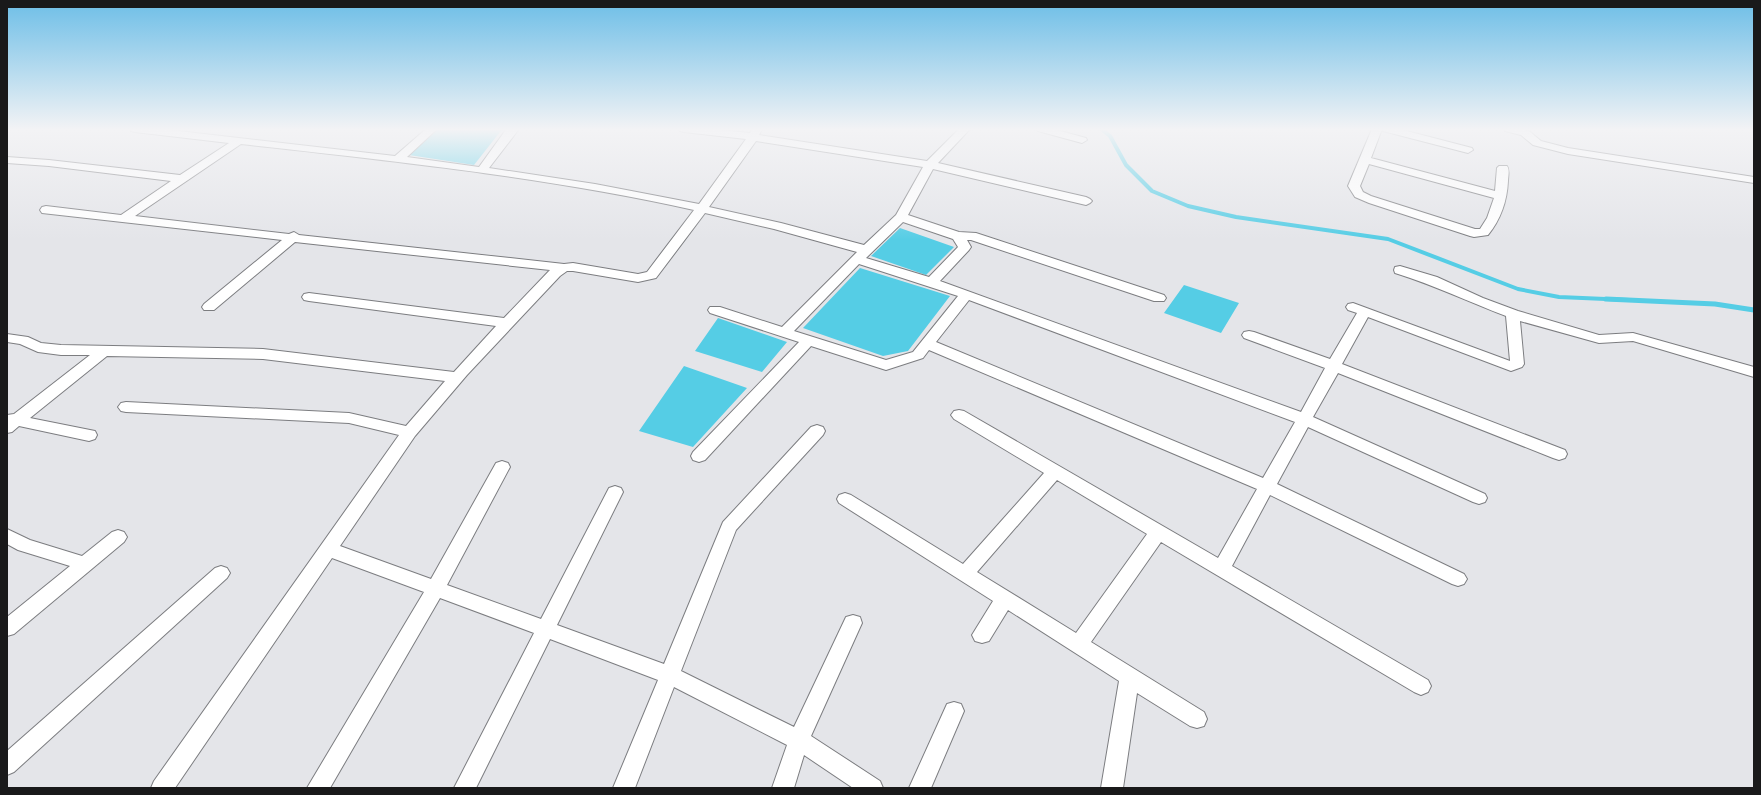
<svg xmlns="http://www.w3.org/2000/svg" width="1761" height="795" viewBox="0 0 1761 795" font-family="'Crimson Pro',serif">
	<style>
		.water { fill: #55cde5 }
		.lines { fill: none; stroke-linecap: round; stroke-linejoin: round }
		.stream-far1 { stroke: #55cde5; stroke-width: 4 }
		.stream { stroke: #55cde5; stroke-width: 5 }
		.street-casing { stroke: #7c7d80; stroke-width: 2 }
		.street { fill: #fff; fill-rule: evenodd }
	</style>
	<rect width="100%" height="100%" fill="#e4e5e9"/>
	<!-- water -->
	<path class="water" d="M438,129H505L500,132L474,165L409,155Z
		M900,228L954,247L926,275L871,256Z
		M860,268L950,296L908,351L883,356L803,328Z
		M1184,285L1239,303L1221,333L1164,313Z
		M718,318L787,342L762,372L695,351Z
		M684,366L747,388L693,447L639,431Z"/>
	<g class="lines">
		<!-- stream-far1 -->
		<path class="stream-far1" d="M1101,129L1110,136L1126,165L1152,191L1188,206L1236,217L1388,239L1518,289L1559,297L1629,300"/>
		<!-- stream -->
		<path class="stream" d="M1606,299L1715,304L1754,310"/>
		<defs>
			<path id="street" d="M130,129H161L395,156L426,129H437L407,157L479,167L505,131L508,129H519L489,168L595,184L699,204L746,139L684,132L680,131L679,129H709L750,133L752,129H762L759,135L927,161L959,129H970L938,163L1086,197L1090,199L1092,201L1090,203L1086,205L933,169L908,215L959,232L976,233L1164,295L1166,298L1164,301H1154L971,240H967L971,247L969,250L940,281L1301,412L1325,368L1244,338L1242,335L1244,332L1249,331L1254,332L1330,359L1357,313L1348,310L1346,307L1348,304L1353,303L1510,361L1506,316C1469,302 1434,285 1395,273L1394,270L1395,267L1400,266L1437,277L1483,298L1518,311L1599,335L1633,333L1754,367V377L1633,341L1599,343L1520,321L1524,364L1522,367L1511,371L1368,317L1342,364L1565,450L1567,454L1565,458L1559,460L1553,458L1338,373L1313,417L1485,494L1487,498L1485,502L1479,504L1473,502L1308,427L1277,484L1464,574L1467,579L1464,584L1458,586L1452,584L1270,495L1232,566L1428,680L1431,686L1428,692L1421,695L1414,692L1161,542L1091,642L1204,712L1207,719L1204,726L1197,728L1190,726L1137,693L1123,788H1101L1119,681L1008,610L989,641L982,643L975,641L972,635L993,601L839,503L837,499L839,495L845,493L851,495L963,564L1044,473L954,419L951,415L954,411L959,410L964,411L1218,558L1257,489L929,350L923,358L886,370L811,346L705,460L699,462L693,460L691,456L693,452L799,342L710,313L708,310L710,307H720L782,327L857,252L774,229L705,213L656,278L638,282L573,271H567L560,276L467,375L415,436L340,546L431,579L496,463L502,461L508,463L510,467L447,585L541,619L609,488L615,486L621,488L623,492L557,625L664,664L723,522L811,427L817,425L823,427L825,431L823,435L736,530L681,671L794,727L846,617L853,615L860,617L862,623L811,736L880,781L883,788H853L804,755L794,788H772L787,745L674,687L635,788H613L658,680L550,639L476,788H454L534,633L440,598L330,788H307L424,592L332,558L175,788H151L154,781L399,435L349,423L126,412L121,411L118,407L121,403L126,402L349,413L406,426L445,381L263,359L107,356L30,418L95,431L97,435L95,439L89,441L19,426L12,432L7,433V415L14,414L90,355H61L38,352L20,344L7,342V334L28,337L41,343L61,345L263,349L454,372L496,326L309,301L304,300L302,297L304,294L309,293L504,318L550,270L295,242L214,310H204L202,307L204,304L282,240L42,213L40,210L42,207L46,206L121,215L171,181L49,166L7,163V157L49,160L180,175L229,143L135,132L131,131ZM756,141L923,167L896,215L864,245L781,223L709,207ZM241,144C392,161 546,177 694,210L647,272L638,274L573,263L564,264L299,235L294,232L289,234L135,216ZM903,222L953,239L958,247L929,277L866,258ZM859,264L958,296L913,352L886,360L794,331ZM969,300L1295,422L1263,478L936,342ZM1057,480L1147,534L1076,633L977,572Z
				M1037,129H1053L1086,138L1087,140L1082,143L1038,131Z
				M1372,129H1399L1472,148L1473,150L1468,153L1383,131L1382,129L1371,158L1495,191L1497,168L1499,166H1507C1510,170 1508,176 1508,181C1507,201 1501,219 1488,235L1474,237L1470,236L1369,203L1355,197L1348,186ZM1369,164L1494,198L1487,218L1480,229H1475L1371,196L1363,192L1360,186Z
				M1504,129H1521L1529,131L1541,141L1568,148L1754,177V183L1568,154L1533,145L1521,135L1505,131Z
				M7,529L30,540L82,556L112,532L118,530L124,532L127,537L124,542L14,634L7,636V617L70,566L18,550L7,544Z
				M221,566L227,568L230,573L227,578L14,772L7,775V751L215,568Z
				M954,702L961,704L964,711L931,788H909L947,704Z"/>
		</defs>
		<!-- street casing -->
		<use href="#street" class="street-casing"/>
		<!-- street -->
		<use href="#street" class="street"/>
	</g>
	<!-- sky -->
	<linearGradient id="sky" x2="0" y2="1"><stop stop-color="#6dbee7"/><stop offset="0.54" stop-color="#f3f3f5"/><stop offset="1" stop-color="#f3f3f5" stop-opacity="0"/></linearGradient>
	<rect width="1761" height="240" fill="url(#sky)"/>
	<!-- border -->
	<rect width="1761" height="795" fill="none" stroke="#19191a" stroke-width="16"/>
</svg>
